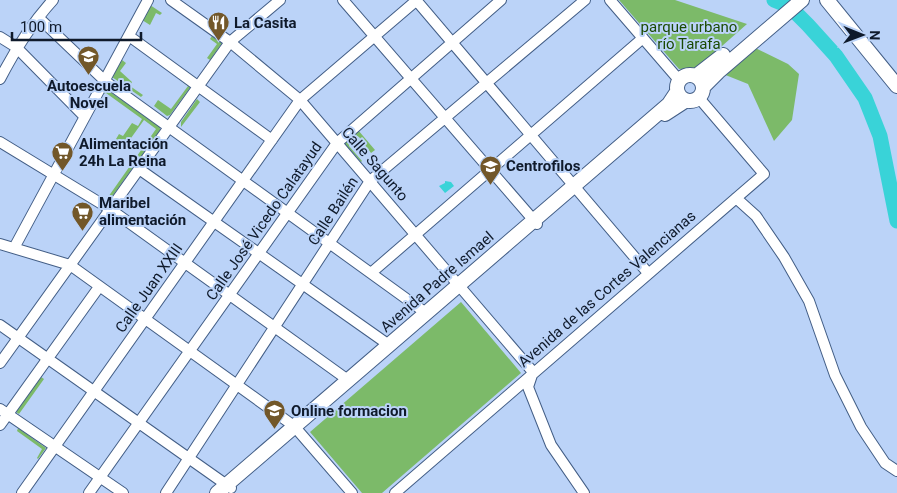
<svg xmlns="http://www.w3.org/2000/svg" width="897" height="493" viewBox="0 0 897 493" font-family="Roboto,sans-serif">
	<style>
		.green { fill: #7cba69 }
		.water { fill: #39d3d8 }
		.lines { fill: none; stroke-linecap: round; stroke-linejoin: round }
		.river { stroke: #39d3d8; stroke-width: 15 }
		.minor-casing { stroke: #435e86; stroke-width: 12 }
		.major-casing { stroke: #435e86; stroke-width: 16 }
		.minor { stroke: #fff; stroke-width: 10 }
		.major { stroke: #fff; stroke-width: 14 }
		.labels { text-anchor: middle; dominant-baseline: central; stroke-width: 4; stroke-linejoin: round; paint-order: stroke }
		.poi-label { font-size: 15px; font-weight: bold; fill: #0f1a2b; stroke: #bbd3f8; text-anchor: start }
		.park-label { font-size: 15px; fill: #1a4a03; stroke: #bbd3f8 }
		.street-label { font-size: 15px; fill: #0f1a2b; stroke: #bbd3f8 }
	</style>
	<rect width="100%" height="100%" fill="#bbd3f8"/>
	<!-- green -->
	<path class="green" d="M619,0H675L747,24L697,68L679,69Z
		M150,5L162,13L160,15L156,13L150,25L142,20Z
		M212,36L222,43L210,60L207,58L217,44L210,39Z
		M749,45L788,64L799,74L792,120L774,141L748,84L718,72Z
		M122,60L126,63L120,71L132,82L130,86L143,95L141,97L112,77Z
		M181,77L192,85L170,115L167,116L154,106L158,100L171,109L188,86L179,79Z
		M106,89L160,127V130L108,202L106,200L156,129L144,120L126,145L116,139L119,134L123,136L132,123L138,126L142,119L106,93L103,94Z
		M197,99L200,102L181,127V122Z
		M358,130L375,150L371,153L359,137L355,135L349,140V146L362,161L361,162L345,144V141Z
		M461,302L521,373L382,493H362L310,432Z
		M41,377L44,379L19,414L16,412Z
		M18,428L46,448L38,459L37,458L42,449L17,431Z"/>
	<!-- water -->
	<path class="water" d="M445,181L451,182L454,186L445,193L439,186L445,183Z"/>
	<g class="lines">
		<!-- river -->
		<path class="river" d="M774,0L789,6L808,25L836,56L865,98L880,136L897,221"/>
		<defs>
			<path id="minor" d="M171,0L230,42L300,100L533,372L528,387L551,445L584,493
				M343,0L537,224
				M416,0L648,273
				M610,0L679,80
				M39,18L105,81L426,313
				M129,36L272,140
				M0,37L16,47L85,117
				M0,79C15,50 31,24 53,0
				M0,142L110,209L348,380
				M139,169L389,345
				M736,198L756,216L784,257L809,301L835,375L861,427L885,463L897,471
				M0,244L70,265L294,426L352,493
				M14,248L148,0
				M371,273L643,38
				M0,325L231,488
				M0,363L230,42L280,0
				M0,409L123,493
				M0,425L99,287
				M22,493L300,100L417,0
				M89,493L337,143L501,0
				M166,493L370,181L585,0
				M395,493L764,174L699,98"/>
			<path id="major" d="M827,0L897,86
				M677 88a13 13 0 1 1 26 0a13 13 0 1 1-26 0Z
				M696,76L723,55
				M703,87L718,72L802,0
				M665,114L685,101
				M217,493L669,104L677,92"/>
		</defs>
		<!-- minor casing -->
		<use href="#minor" class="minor-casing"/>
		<!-- major casing -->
		<use href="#major" class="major-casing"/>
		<!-- minor -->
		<use href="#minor" class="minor"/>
		<!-- major -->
		<use href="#major" class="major"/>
	</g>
	<!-- icons -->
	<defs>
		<symbol id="restaurant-pin" viewBox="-11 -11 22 30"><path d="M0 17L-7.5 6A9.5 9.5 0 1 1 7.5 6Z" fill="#725729" stroke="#bbd3f8"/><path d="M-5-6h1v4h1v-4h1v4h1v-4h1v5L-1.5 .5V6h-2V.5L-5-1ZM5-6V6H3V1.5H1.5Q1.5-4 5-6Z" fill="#fff"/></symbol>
		<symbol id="school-pin" viewBox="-11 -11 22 30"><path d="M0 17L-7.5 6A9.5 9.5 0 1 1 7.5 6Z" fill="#725729" stroke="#bbd3f8"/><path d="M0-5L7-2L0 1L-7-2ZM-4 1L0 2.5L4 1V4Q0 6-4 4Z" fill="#fff"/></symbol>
		<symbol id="supermarket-pin" viewBox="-11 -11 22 30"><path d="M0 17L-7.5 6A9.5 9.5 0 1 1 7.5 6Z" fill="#725729" stroke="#bbd3f8"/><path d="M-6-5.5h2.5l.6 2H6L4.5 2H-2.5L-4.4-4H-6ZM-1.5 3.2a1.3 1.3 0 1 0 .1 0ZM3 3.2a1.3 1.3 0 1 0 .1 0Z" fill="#fff"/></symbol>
	</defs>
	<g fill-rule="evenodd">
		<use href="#restaurant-pin" x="206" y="10" width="25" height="34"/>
		<use href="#school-pin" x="76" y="44" width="25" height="34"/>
		<use href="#supermarket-pin" x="50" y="140" width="25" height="34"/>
		<use href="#school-pin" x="478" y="154" width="25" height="34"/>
		<use href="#supermarket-pin" x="70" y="200" width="25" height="34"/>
		<use href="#school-pin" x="262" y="398" width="25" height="34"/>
	</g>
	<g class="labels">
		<!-- poi labels -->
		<g class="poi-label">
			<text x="234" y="23">La Casita</text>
			<text x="89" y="86" text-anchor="middle">Autoescuela<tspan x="89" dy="17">Novel</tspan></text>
			<text x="79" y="144">Alimentación<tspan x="79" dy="17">24h La Reina</tspan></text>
			<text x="506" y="166">Centrofilos</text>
			<text x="99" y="203">Maribel<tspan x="99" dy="17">alimentación</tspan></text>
			<text x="291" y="411">Online formacion</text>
		</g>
		<!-- park labels -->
		<g class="park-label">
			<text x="689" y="27">parque urbano<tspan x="689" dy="17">río Tarafa</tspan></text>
		</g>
		<!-- street labels -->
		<g class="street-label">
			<text transform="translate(375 164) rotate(49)">Calle Sagunto</text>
			<text transform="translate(333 211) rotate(-57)">Calle Bailén</text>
			<text transform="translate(264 221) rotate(-55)">Calle José Vicedo Calatayud</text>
			<text transform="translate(437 282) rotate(-41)">Avenida Padre Ismael</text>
			<text transform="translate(149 288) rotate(-55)">Calle Juan XXIII</text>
			<text transform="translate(607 289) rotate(-41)">Avenida de las Cortes Valencianas</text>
		</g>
	</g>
	<!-- north arrow -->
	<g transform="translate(862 35) rotate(91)" stroke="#bbd3f8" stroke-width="4" paint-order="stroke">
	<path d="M0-4L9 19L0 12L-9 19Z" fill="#0f1a2b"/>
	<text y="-8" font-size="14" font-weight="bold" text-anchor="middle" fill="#0f1a2b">N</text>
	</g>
	<!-- scale -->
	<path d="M12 32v8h129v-8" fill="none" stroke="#0f1a2b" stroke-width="2.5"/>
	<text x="20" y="32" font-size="15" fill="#0f1a2b" stroke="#bbd3f8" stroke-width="4" paint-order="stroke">100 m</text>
</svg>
